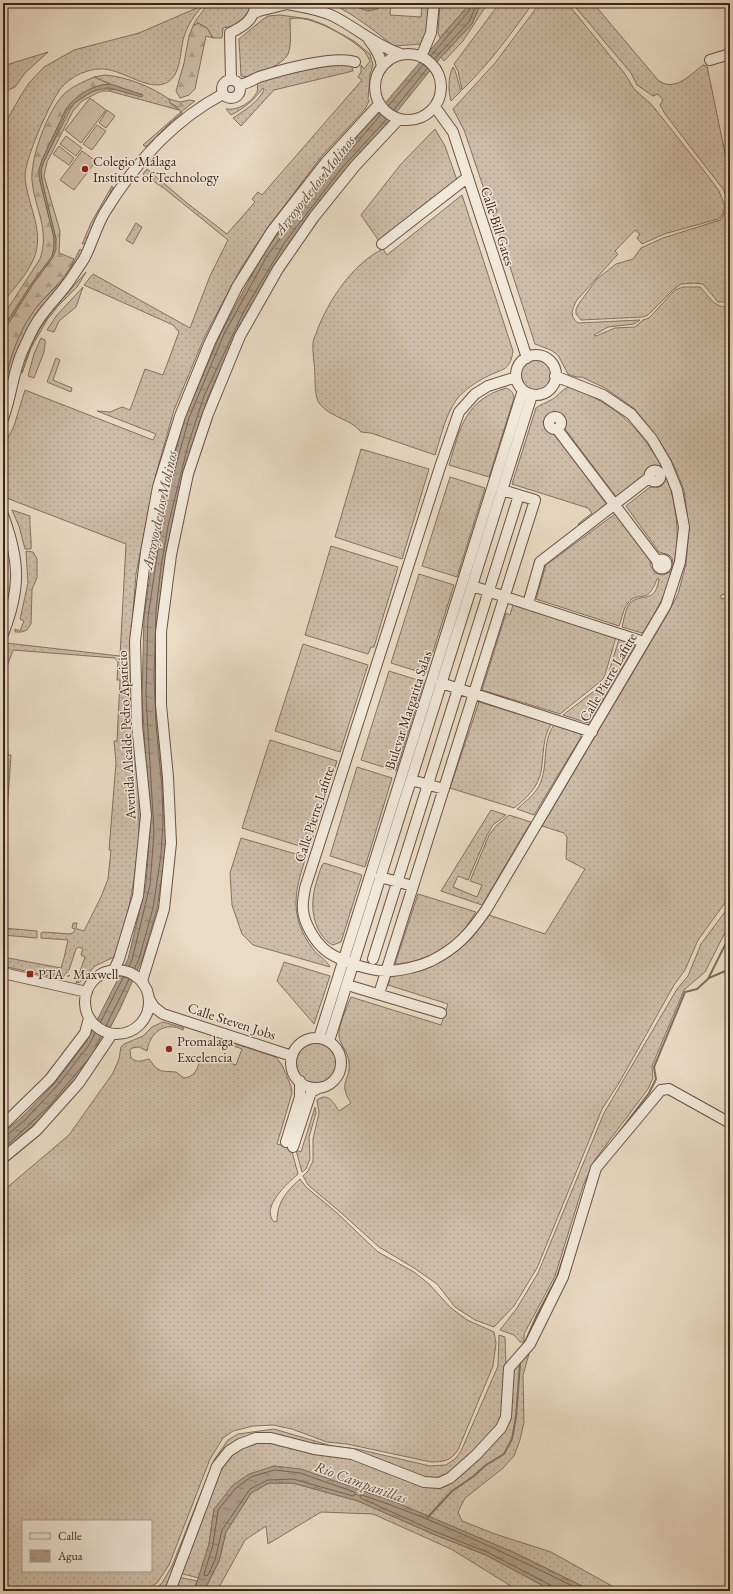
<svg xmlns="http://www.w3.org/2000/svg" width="733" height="1594" viewBox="0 0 733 1594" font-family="'EB Garamond',serif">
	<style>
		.grass { fill: url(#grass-dots); stroke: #857060; fill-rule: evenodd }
		.forest { fill: url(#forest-firs); stroke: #857060 }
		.garden { fill: #cdbca7; stroke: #857060 }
		.water { fill: url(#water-ripples); stroke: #816d5c }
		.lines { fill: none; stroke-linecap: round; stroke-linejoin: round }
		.shore { stroke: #766051; stroke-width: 1 }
		.stream { stroke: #816d5c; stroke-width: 2 }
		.minor-casing { stroke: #685243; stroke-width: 12 }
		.minor { stroke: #f1e8d9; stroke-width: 10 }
		.poi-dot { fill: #8f2418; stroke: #f1e8d9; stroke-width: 1.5 }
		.labels { text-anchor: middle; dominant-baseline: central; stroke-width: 3; stroke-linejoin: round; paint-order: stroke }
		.poi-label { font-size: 14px; fill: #3d2418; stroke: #f1e8d9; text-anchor: start }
		.street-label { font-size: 14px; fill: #3d2418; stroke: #f1e8d9 }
		.water-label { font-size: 15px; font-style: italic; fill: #5f483a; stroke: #f1e8d9 }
	</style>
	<defs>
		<pattern id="grass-dots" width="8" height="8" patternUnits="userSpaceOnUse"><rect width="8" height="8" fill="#cdbca7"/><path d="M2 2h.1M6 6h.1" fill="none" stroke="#b1a18f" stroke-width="1.8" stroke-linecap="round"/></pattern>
		<pattern id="forest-firs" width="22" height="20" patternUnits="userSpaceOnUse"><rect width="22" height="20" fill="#cdbca7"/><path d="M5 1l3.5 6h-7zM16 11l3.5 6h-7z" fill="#b1a18f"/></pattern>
		<pattern id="water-ripples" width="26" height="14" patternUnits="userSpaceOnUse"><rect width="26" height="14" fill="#af9d8a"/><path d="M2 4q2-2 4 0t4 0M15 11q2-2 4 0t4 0" fill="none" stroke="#908070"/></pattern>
	</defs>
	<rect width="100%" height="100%" fill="#eadbc4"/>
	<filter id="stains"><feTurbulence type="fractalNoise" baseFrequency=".005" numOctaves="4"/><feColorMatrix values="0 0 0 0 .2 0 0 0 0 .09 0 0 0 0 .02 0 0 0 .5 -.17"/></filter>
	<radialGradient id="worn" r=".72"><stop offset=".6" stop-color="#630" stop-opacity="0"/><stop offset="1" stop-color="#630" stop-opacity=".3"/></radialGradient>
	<!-- grass -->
	<path class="grass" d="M209,3H252L248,15L237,25L223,28L222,38H213L207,28L198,23L193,26L196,20Z
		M330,3H391L390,15L421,17L422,3H433L425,39L421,44L394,46C373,30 354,14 330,3Z
		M440,3H467L466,8L440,38L438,33Z
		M481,3H490L484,9L463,41L444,61L441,57L472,24Z
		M503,3H533C510,35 490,63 462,90L458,71L454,64L496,8Z
		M540,3H567L625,74L634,89L652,105L708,176L719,191L725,206L723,214L718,219L664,234L642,244L637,238L640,234L635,230L615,251L618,254L577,300C572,309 569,316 578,323L640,320L634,324L608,327L594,335L596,336L615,328L635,327L643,320L649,318L675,290L683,287H700C709,296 715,310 730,306V593L721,595V599L730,597V896L698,940L685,970L674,985L619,1083L602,1109L537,1268L514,1306L494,1327L475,1320L455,1307L437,1284L414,1268L379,1247L339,1211L308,1185L303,1176L308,1171L313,1161V1139L319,1113L317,1100C328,1092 333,1102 339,1111L351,1103C337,1081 351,1082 349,1062C348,1052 340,1044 339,1036C338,1026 347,1007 351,997L441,1025L448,1004L388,985L390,977C436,969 463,955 489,915L545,934L585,869L566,859L567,837L564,833L542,826L667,615L678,594L686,564L689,528L684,490L673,463L657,437L635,409L605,388L582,377H576L568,374L558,355L551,350L535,344L493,214L497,212L494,203L489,204L464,130L453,109L495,63Z
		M572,3H593L658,80C674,93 690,75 703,65L707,66L727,163L730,166V205L723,189L665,114L660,105L663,100L658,94L653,96L637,85L631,73Z
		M199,7L201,8C194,15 188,25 185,34C179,48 183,75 166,83C147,92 120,67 99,69C93,69 88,71 82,73C72,77 62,85 57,94C47,110 26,157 25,175C25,180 26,186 27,190C31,209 40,228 37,247C34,268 15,286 3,303V127L20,97L29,83L44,67L74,50L139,33Z
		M280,15L309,19L325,25L354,41L370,54L373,65L370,75L368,99L369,101L365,109L321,157L266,230L241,268L205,336L174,410L156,474L136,574L131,636L130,688L139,798V835L134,880L128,912L118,948L114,957L95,966L80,982L76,983L85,957L81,955L83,949L79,947L76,949L69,970L61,979L3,966V957L61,968L64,958L68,940L41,938V933L44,932L70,934L74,932L75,929L72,928L73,923H77L76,927L77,929L84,931L101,897L108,879L111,850H109L116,763L114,741H117L120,680H117L118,662L115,658L13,650L3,677V650L6,643L120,656L126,544L4,497L3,448L14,426L25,390L153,440L156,434L97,411L110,412L122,407L130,410L145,369L163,375L179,332L173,325L84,285L93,274L190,328L210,276L228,240L165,189L143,174L147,169L187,203L227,234L255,202L252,199L258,192L262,195L362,80L358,77L361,72V65L364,69L370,61C368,58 367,55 365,52C353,39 309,13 290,19C290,30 292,44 288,54C284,64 252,80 241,76L239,39L262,20L268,16Z
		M48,52L25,73L15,87L3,92V66Z
		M351,64L353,71L274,90L241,126L233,118C245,110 257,103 264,90L263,88C254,100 245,108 231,115L226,109C238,111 252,102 257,92C258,89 257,85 258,82C289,73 319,66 351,64Z
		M453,67C457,73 458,83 461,91L451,101C448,90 448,77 453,67Z
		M105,75C127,77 150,86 169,99L170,103L179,110L109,91L113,88L127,93L143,95L110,84L94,77Z
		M181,112L182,113L170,123L146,147L143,145Z
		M435,129L445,146L457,180L379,241L361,215L401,164Z
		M112,186L113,188L103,206L86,243L82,244L91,223Z
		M462,195L513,351C510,372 501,369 486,377C476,382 464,390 457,399C445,415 441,437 435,455L371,433L361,432C350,418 330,418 319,403C315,397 315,383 315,376C315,365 312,353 313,342C314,338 316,334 317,331C328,301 353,263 383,249L387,255Z
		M727,210L730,212V302H718L703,284L694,283L681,284L674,289L648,315L643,317L581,320L576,314V309L580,302L597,279L616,264L633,259L641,248L663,238L720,220Z
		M136,223L142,227L133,244L126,240Z
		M80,249L82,251L78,264L50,299L3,406C3,377 16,334 34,310C44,298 56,288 66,276C72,268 75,258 80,249Z
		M86,272L77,287L59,305L47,320L31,348L22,373L30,348L39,330L51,312Z
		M520 375a16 16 0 1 1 32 0a16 16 0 1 1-32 0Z
		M570,387C579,389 587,394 595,398C629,416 645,438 664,470C658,465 650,463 645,472C645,472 644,477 643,478C638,484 624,492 617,498L565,429C567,416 559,407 547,416L544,425C548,433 551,434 558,435L587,474L585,475L607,505L580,527L578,524L592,513L588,508L512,484L536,408C541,404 546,403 551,400C559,396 561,389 570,387Z
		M506,388C511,390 513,392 514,398L489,477L449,465C460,428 465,400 506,388Z
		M361,449L429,469L402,559L335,537Z
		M666,475C680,514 682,555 665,593C659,606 651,619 644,631L642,633L622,627C624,620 625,609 630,603C642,592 655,605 659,579H657C647,607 639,589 628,603C623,609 622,619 619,626L536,599L546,565L615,514L651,557L650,565L655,573L663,575L670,572L672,569L673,565L672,558L669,555L659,552L626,506L650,487H659L662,485L666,479Z
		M450,477L485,488L457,577L422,566Z
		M12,510L30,516C29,528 32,538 31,549H25L19,526Z
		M331,546L398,567L374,647H371L368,654L305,635Z
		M26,551L33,552L37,559V578L32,589L31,624L27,630L22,632H15V629L20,631L24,621L20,619L28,583Z
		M419,574L454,585L426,674L391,663Z
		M513,605L616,637L605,675L602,680L560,714L482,690L506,613L510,615Z
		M619,639L632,643L635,646L590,722L588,723L563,715L602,685L608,675Z
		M303,644L368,665L340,752L275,731Z
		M389,671L424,682L396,771L361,760Z
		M479,702L551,724C542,739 544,754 541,772C538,787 526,799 514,808L450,788Z
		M554,725L580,733L581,737L534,815L517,809C525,802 534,795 539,786C549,767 541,743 554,725Z
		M270,740L337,761L309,849L242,828Z
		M3,751H8V755H11L7,813H3Z
		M357,767L392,778L365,867L330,856Z
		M491,810L506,815L493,825L487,835L468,880L458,876L453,887L477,897L482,885L470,881L489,835L496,826L509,815L531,822L482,905L441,891Z
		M241,838L306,857C294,892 289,917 313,949C318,956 326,959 330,967L253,945L242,934L232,905L230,873Z
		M324,863L362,875L341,942L333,945C326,942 322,936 318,929C308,907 314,887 322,865Z
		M418,894L476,912C471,919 467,926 462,933C447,951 418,963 395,964Z
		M730,905V923L705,972L684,990L652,1066L653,1078L648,1089L594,1161L583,1186L555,1276L524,1334V1342H520L514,1335L500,1330L517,1308L538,1273L604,1113L677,989L688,976L701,944Z
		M3,928L37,931V938L3,935Z
		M284,962L330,976L314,1024L277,981Z
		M163,1022L184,1028L183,1030C165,1021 150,1032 147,1051L139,1047L132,1048L130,1050L131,1058C137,1063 141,1061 149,1059L155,1067L161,1071L176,1072L184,1078C193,1077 197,1071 199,1063L208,1056L236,1065L242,1049L219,1041L220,1039L276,1057L282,1065L291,1086L292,1093L277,1144L291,1148L298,1174C288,1183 260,1207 274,1222L277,1221C277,1202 287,1191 300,1179L306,1187L336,1212L378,1252L414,1272L429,1284L451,1308L467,1320L494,1332L496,1343L493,1366L458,1450C451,1461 443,1462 431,1462L347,1444L327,1442L292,1429L273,1425L253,1426L233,1431L223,1438L210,1459L169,1565L157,1583L143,1591H3V1191L69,1135L113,1073L119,1059L121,1047L124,1044L143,1036L152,1027ZM23,1521H151V1571H23Z
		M296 1063a20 20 0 1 1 40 0a20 20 0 1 1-40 0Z
		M315,1107L316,1113L309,1137L310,1159L306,1169L302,1172L296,1150L301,1152Z
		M499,1335L505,1337L506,1366L502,1420L466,1462L438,1480L426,1479L280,1436L225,1451L167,1591H153L162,1583L172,1566L214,1460L228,1440L238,1434L274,1429L332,1446L357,1449L430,1466L446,1465L456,1458L461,1451L498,1366Z
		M529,1354L523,1375L524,1422L520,1440L514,1456L502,1469L465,1498L458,1512L462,1521L495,1534L551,1552L621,1591H592L515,1553L395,1502L274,1466L214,1509L209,1544L199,1578L179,1573L218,1469L226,1458L253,1442L269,1440L347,1456L436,1486L499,1434L513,1370L520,1360Z
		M269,1483H293L358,1501L433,1534L486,1555L553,1591H519L451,1549L373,1514L321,1512L268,1544L266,1526L245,1540L217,1591H204L219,1561L226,1532L251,1493Z
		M178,1577L197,1581L193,1591H172Z"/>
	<!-- forest -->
	<path class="forest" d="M198,23L207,28L213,38L206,36L195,89L189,95L180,98L176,91L184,63L189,36L193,26Z
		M94,77L110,84L102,85L90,89L66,109L42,160L39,170L40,181L54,238V248L52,256L47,264L32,283L3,328V316L40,259C50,229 35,210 32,181C30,158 48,109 65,93C73,86 85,81 94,77Z
		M102,88H113L109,91H102L95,94L82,101L73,111L47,162L44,176L60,231L59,253L74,259C66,281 46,293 33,312C16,336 7,366 3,395V332L33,284L53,257L56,239L42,181L41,170L44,161L73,104L91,92Z
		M169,99L180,102L190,100L195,101L181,112L176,106L170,103Z"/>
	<!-- garden -->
	<path class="garden" d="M90,98L106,110L81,143L65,130Z
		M107,110L115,116L106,128L99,123Z
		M97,125L106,131L92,150L83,144Z
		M66,136L82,148L76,156L60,144Z
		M59,146L74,158L69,165L53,154Z
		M82,151L96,161L74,190L60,180Z
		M83,287L76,307L59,321L54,332L47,330L57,315Z
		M41,338L45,340C46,344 44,347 44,352L34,378L28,376L34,354Z
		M56,358L60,360L53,380L72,388L71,392L47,382Z"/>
	<!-- water -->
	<path class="water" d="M345,3H380L377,9L368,11Z
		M467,3H481L472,24L441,57L387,124L344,172L289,245L264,284L226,357L208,397L192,446L181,485L172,527L165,567L167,821L165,855L157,909L142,960L120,1009L97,1053L52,1109L3,1155V1133L22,1117L54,1084L86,1042L128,959L146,884L150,831L142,697L144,617L160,508L185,417L221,333L263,254L311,190L466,8Z
		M110,84L143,95L142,97C120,92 106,82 85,96C78,100 73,104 68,110L44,161L41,170L42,181L56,239V249L53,257L33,284L3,332V328L32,283L52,256L54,248V238L40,181L39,170L42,160L66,109C76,95 92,85 110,84Z
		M274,1466L301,1469L395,1502L515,1553L592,1591H553L486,1555L433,1534L358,1501L293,1483H269L251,1493L226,1532L219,1561L204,1591H193L196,1585L209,1544L214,1509L233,1485L249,1474Z"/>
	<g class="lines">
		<!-- shore -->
		<path class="shore" d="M96,1046L139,959L153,908L161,855L163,821L162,787L156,725L154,678L156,610L161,567L168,526L188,445L204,396L244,311L285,242L341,169L384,122L438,55L469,22L477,3
			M3,1136L7,1135L25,1120L57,1086L89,1045L132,960L150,885L154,832L146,697L148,617L164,509L189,418L224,334L267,256L315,192L469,11L471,3
			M3,1149L49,1106L86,1062
			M275,1470L300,1473L354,1492L356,1494L353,1496L293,1479L268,1480L250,1489L222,1530L215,1560L208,1575L205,1576L204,1574L213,1545L218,1510L236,1488L251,1477Z
			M554,1591L552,1586L487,1552L434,1531L361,1498L360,1496L362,1495C438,1520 511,1556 583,1591"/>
		<!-- stream -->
		<path class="stream" d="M709,978L730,969
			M614,1139L649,1093L656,1079L654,1067L685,992L697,989L708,979L730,935
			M525,1342L537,1315L557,1277L570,1237
			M427,1518L452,1491L474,1476L486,1465L504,1454L512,1439L516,1417L520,1364"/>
		<defs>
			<path id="minor" d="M282,3C299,7 317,8 333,16C357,28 376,46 401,54
				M254,13L259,11L287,4
				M369,40C375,48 381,56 382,67
				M375 87a33 33 0 1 1 66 0a33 33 0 1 1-66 0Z
				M421,57L431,33L434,3
				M710,60L730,54
				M222 89a9 9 0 1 1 18 0a9 9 0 1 1-18 0Z
				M231,80L230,33C244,26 254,20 256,3
				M239,85C247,84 252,80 259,77C281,70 335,55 355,62
				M435,107L453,132L527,358
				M382,244L468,177
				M516 375a20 20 0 1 1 40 0a20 20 0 1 1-40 0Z
				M516,377L488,386L475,394L459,412L440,467L305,888C304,895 302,903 303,910C304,923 314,940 324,949C336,960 370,971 386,971C400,971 418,967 431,961C457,948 470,933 486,910L666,605L680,562L684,527L677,490L666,463L652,439L631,414L603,395L555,376
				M549 423a6 6 0 1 1 12 0a6 6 0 1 1-12 0Z
				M3,419C11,397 13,373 22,352C27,342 31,331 37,322C47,306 62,293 72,277C76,271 80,265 84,259C92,244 96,227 105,212C135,163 172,121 223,94
				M557,429L658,562
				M649.5 476a5.5 5.5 0 1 1 11 0a5.5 5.5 0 1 1-11 0Z
				M3,515C20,561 21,588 3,634
				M657.5 564a4.5 4.5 0 1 1 9 0a4.5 4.5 0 1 1-9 0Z
				M472,586L644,642
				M528,604L540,562L650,477
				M441,683L592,732
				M411,780L444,789
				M380,877L413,886
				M373,959L519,495
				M85 1002a32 32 0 1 1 64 0a32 32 0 1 1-64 0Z
				M114,970L119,959L138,896L146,815L137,725L135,641L146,552L158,487L180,416L210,342L237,287L272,231L326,162L379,104
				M3,973L87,992
				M142,981L164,909L171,843L168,777L161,705V632L171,555L188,474L208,414L240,336L278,269L314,217L355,166L399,119
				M354,987L441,1013
				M379,994L535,500L502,490
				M149,999L154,1007L163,1014L292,1056
				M291 1063a25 25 0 1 1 50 0a25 25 0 1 1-50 0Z
				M319,1038L523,390
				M329,1041L532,395
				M3,1125L50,1079L85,1033L89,1018
				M286,1142L300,1097V1081
				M293,1147L311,1092L319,1088
				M3,1158L37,1130L79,1083L112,1034
				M170,1591L217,1466L229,1451L240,1444L256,1438H271L314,1449L352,1454L424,1482L439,1483L450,1478L476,1455L501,1428L506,1417L509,1368L530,1344L563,1277L596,1168L661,1090L669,1089L730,1123"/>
		</defs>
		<!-- minor casing -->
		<use href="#minor" class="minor-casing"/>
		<!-- minor -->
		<use href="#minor" class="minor"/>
	</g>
	<!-- markers -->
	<g class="poi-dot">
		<circle cx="85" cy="169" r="4"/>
		<rect x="26" y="970" width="8" height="8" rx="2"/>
		<circle cx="169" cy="1049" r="4"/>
	</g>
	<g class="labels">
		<!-- poi labels -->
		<g class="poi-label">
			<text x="93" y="161">Colegio Málaga<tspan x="93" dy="16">Institute of Technology</tspan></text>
			<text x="38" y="974">PTA - Maxwell</text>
			<text x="177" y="1041">Promalaga<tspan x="177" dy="16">Excelencia</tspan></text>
		</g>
		<!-- street labels -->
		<g class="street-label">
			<text transform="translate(498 226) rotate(72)">Calle Bill Gates</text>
			<text transform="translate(608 677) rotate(-60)">Calle Pierre Lafitte</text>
			<text transform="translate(408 710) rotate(-72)">Bulevar Margarita Salas</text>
			<text transform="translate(126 735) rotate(-93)">Avenida Alcalde Pedro Aparicio</text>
			<text transform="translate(314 814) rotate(-72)">Calle Pierre Lafitte</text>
			<text transform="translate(232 1021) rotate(18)">Calle Steven Jobs</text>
		</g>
		<!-- water labels -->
		<g class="water-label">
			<text transform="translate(314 185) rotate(-52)">Arroyo de los Molinos</text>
			<text transform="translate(159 510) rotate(-78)">Arroyo de los Molinos</text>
			<text transform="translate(361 1482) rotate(20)">Río Campanillas</text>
		</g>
	</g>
	<!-- margin -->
	<rect width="733" height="1594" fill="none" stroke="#eadbc4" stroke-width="16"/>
	<rect x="4" y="4" width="725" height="1586" fill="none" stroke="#3d2418" stroke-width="2"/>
	<rect x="8" y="8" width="717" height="1578" fill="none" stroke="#3d2418"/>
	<!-- legend -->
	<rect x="22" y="1520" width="130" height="52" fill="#f1e8d9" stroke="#a99a8c"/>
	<rect x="30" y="1533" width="20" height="6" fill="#f1e8d9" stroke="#a99a8c"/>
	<text x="58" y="1540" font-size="12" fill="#3d2418">Calle</text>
	<rect x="30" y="1550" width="20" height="12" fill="url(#water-ripples)" stroke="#a99a8c"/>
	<text x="58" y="1560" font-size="12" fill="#3d2418">Agua</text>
	<rect width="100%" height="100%" filter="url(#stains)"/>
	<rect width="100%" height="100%" fill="url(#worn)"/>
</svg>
